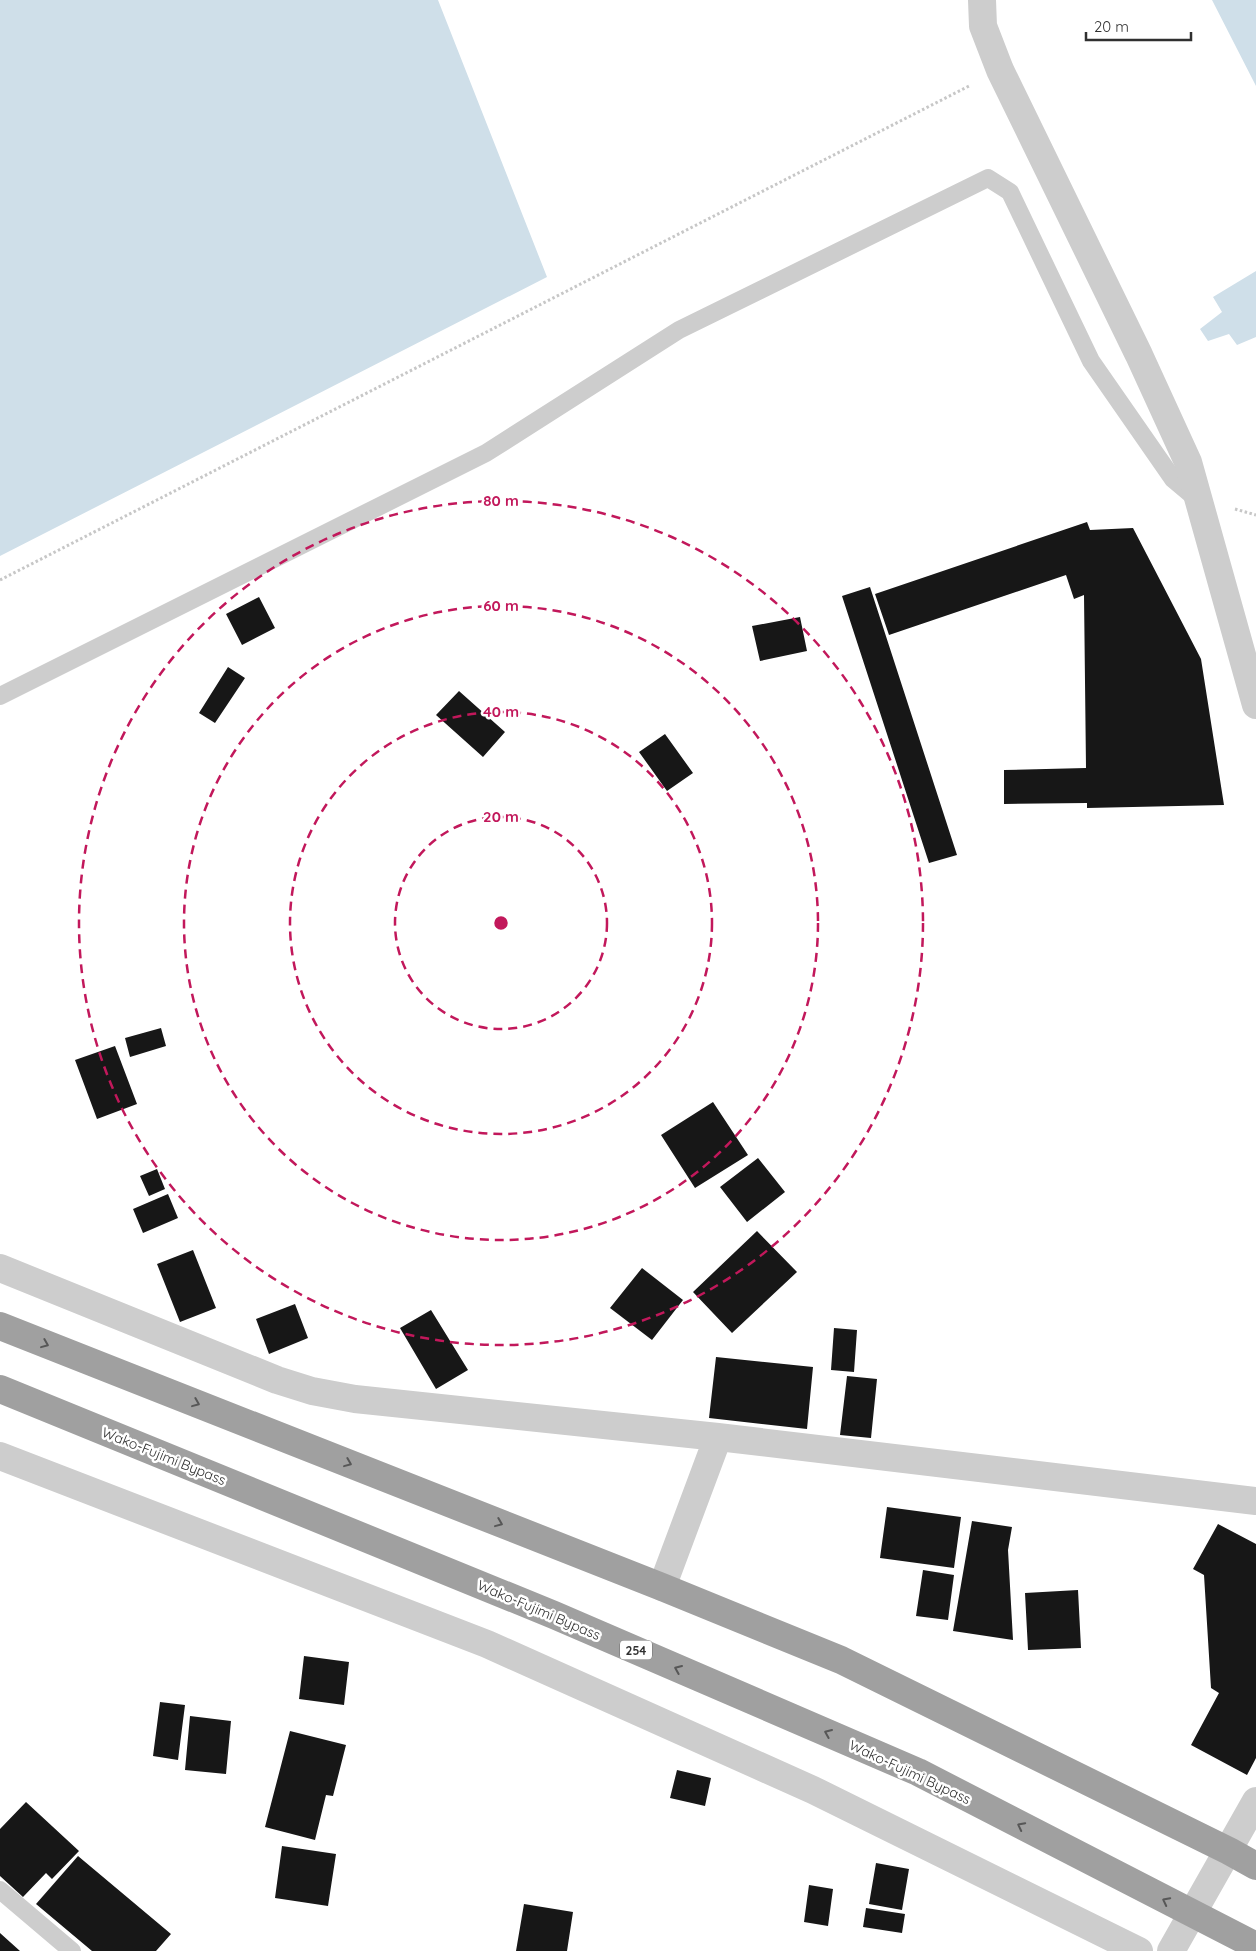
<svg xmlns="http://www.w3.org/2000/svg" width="1256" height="1951" viewBox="0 0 1256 1951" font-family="Quicksand,sans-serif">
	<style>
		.water { fill: #cfdfe9 }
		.building { fill: #171717 }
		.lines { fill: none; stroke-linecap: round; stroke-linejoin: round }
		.path { stroke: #c7c7c7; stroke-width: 3; stroke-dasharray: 2.5 2.5; stroke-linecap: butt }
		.service { stroke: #cdcdcd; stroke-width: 18 }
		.minor { stroke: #cdcdcd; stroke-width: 28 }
		.trunk { stroke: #a0a0a0; stroke-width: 28 }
		.oneway { stroke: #575757 }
		.ring { fill: none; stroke: #c2185b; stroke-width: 2.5; stroke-dasharray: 9 6 }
		.labels { text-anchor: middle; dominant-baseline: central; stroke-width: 5; stroke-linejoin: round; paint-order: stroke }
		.shield { fill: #fff; stroke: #6e6e6e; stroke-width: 1 }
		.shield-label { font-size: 12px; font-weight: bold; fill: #303030 }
		.street-label { font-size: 14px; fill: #303030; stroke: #fff }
		.centre { fill: #c2185b; stroke: #fff; stroke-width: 2.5 }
		.ring-label { font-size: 15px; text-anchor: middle; font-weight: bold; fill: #c2185b; stroke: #fff; stroke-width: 5; stroke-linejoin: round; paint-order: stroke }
	</style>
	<rect width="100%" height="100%" fill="#fff"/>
	<!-- water -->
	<path class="water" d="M0,0H438L547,277L0,556Z
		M1212,0H1256V86Z
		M1256,271V337L1237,345L1229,334L1208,341L1200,329L1222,312L1213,297Z"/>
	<!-- building -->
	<path class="building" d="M1087,522L1090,530L1133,528L1201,659L1224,805L1087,808V803L1004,804V770L1086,768L1084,595L1074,599L1066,575L889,635L875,594Z
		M870,587L957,855L929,863L842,596Z
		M259,597L275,628L242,645L226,614Z
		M800,617L807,651L760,661L752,626Z
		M228,667L245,678L215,723L199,713Z
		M459,691L505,732L483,757L436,715Z
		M665,734L693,773L667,791L639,752Z
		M161,1028L166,1046L130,1057L125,1038Z
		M115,1046L137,1104L97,1119L75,1060Z
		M713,1102L748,1155L695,1188L661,1135Z
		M758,1158L785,1192L747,1222L720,1187Z
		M157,1169L165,1189L149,1196L140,1176Z
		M168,1194L178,1218L143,1233L133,1209Z
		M757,1231L797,1272L732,1333L693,1292Z
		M193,1250L216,1308L180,1322L157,1264Z
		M642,1268L683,1300L652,1340L610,1308Z
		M295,1304L308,1338L269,1354L256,1319Z
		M431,1310L468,1370L436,1389L400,1328Z
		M834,1328L857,1330L854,1372L831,1370Z
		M716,1357L813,1367L807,1429L709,1418Z
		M847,1376L877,1379L871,1438L840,1435Z
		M887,1507L961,1517L954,1568L880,1558Z
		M972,1521L1012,1527L1008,1550L1013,1640L953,1631Z
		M1218,1524L1256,1544V1758L1247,1775L1191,1745L1219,1693L1211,1688L1204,1575L1193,1569Z
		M923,1570L954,1575L948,1620L916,1616Z
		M1078,1590L1081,1648L1028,1650L1025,1593Z
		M304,1656L349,1662L344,1705L299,1699Z
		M160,1702L185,1705L178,1760L153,1756Z
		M190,1716L231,1721L226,1774L185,1770Z
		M290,1731L346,1745L333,1796L326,1795L315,1840L265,1827Z
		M677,1770L711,1778L705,1806L670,1798Z
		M26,1802L79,1851L52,1879L46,1873L23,1897L0,1876V1829Z
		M282,1846L336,1854L328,1906L275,1898Z
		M78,1856L171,1934L156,1951H92L36,1904Z
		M876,1863L909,1869L902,1910L869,1904Z
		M809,1885L833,1889L828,1926L804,1922Z
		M524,1904L573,1912L567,1951H516Z
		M866,1908L905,1914L902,1933L863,1927Z
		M0,1933L20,1951H0Z"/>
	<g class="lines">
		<!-- path -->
		<path class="path" d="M1235,509L1256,515
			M0,580L971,85"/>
		<!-- service -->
		<path class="service" d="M0,696L486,453L679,330L988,178L1010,192L1091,361L1173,479L1198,500
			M0,1890L72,1951"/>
		<!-- minor -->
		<path class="minor" d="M982,0L983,26L1000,70L1139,355L1188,462L1256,705
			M0,1268L277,1380L312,1391L355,1399L718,1437L1256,1501
			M0,1456L487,1644L813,1790L1139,1951
			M662,1587L718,1437
			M1171,1951L1256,1801"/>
		<!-- trunk -->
		<path class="trunk" d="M0,1326L662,1587L841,1660L1229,1851L1256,1866
			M0,1389L554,1615L918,1772L1256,1946"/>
	</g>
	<!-- one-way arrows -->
	<defs><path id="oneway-chevron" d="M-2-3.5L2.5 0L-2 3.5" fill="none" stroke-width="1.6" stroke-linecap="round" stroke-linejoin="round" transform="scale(1.25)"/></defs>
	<g class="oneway">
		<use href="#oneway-chevron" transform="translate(45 1344) rotate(22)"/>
		<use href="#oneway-chevron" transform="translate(196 1403) rotate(22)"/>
		<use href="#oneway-chevron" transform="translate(348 1463) rotate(22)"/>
		<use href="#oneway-chevron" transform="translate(499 1523) rotate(22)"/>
		<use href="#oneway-chevron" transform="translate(678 1669) rotate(-157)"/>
		<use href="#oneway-chevron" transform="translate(828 1733) rotate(-157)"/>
		<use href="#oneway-chevron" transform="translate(1021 1826) rotate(-153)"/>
		<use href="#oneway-chevron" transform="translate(1166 1901) rotate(-153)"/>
	</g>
	<!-- distance rings -->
	<g class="ring">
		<circle cx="501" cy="923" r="106"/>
		<circle cx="501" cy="923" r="211"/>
		<circle cx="501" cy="923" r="317"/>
		<circle cx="501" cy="923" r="422"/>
	</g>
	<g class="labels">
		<!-- shield labels -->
		<rect class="shield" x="620" y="1640.5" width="32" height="19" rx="4"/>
		<g class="shield-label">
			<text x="636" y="1650">254</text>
		</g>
		<!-- street labels -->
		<g class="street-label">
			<text transform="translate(164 1456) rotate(22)">Wako-Fujimi Bypass</text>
			<text transform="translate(539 1610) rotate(23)">Wako-Fujimi Bypass</text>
			<text transform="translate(910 1772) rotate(25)">Wako-Fujimi Bypass</text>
		</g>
	</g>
	<circle cx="501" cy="923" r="8" class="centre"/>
	<g class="ring-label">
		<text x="501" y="506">80 m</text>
		<text x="501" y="611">60 m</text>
		<text x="501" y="717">40 m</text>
		<text x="501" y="822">20 m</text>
	</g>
	<!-- scale -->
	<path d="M1086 32v8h105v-8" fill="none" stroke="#303030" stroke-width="2.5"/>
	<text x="1094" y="32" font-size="15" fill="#303030" stroke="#ffffff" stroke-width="4" paint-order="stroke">20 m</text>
</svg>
